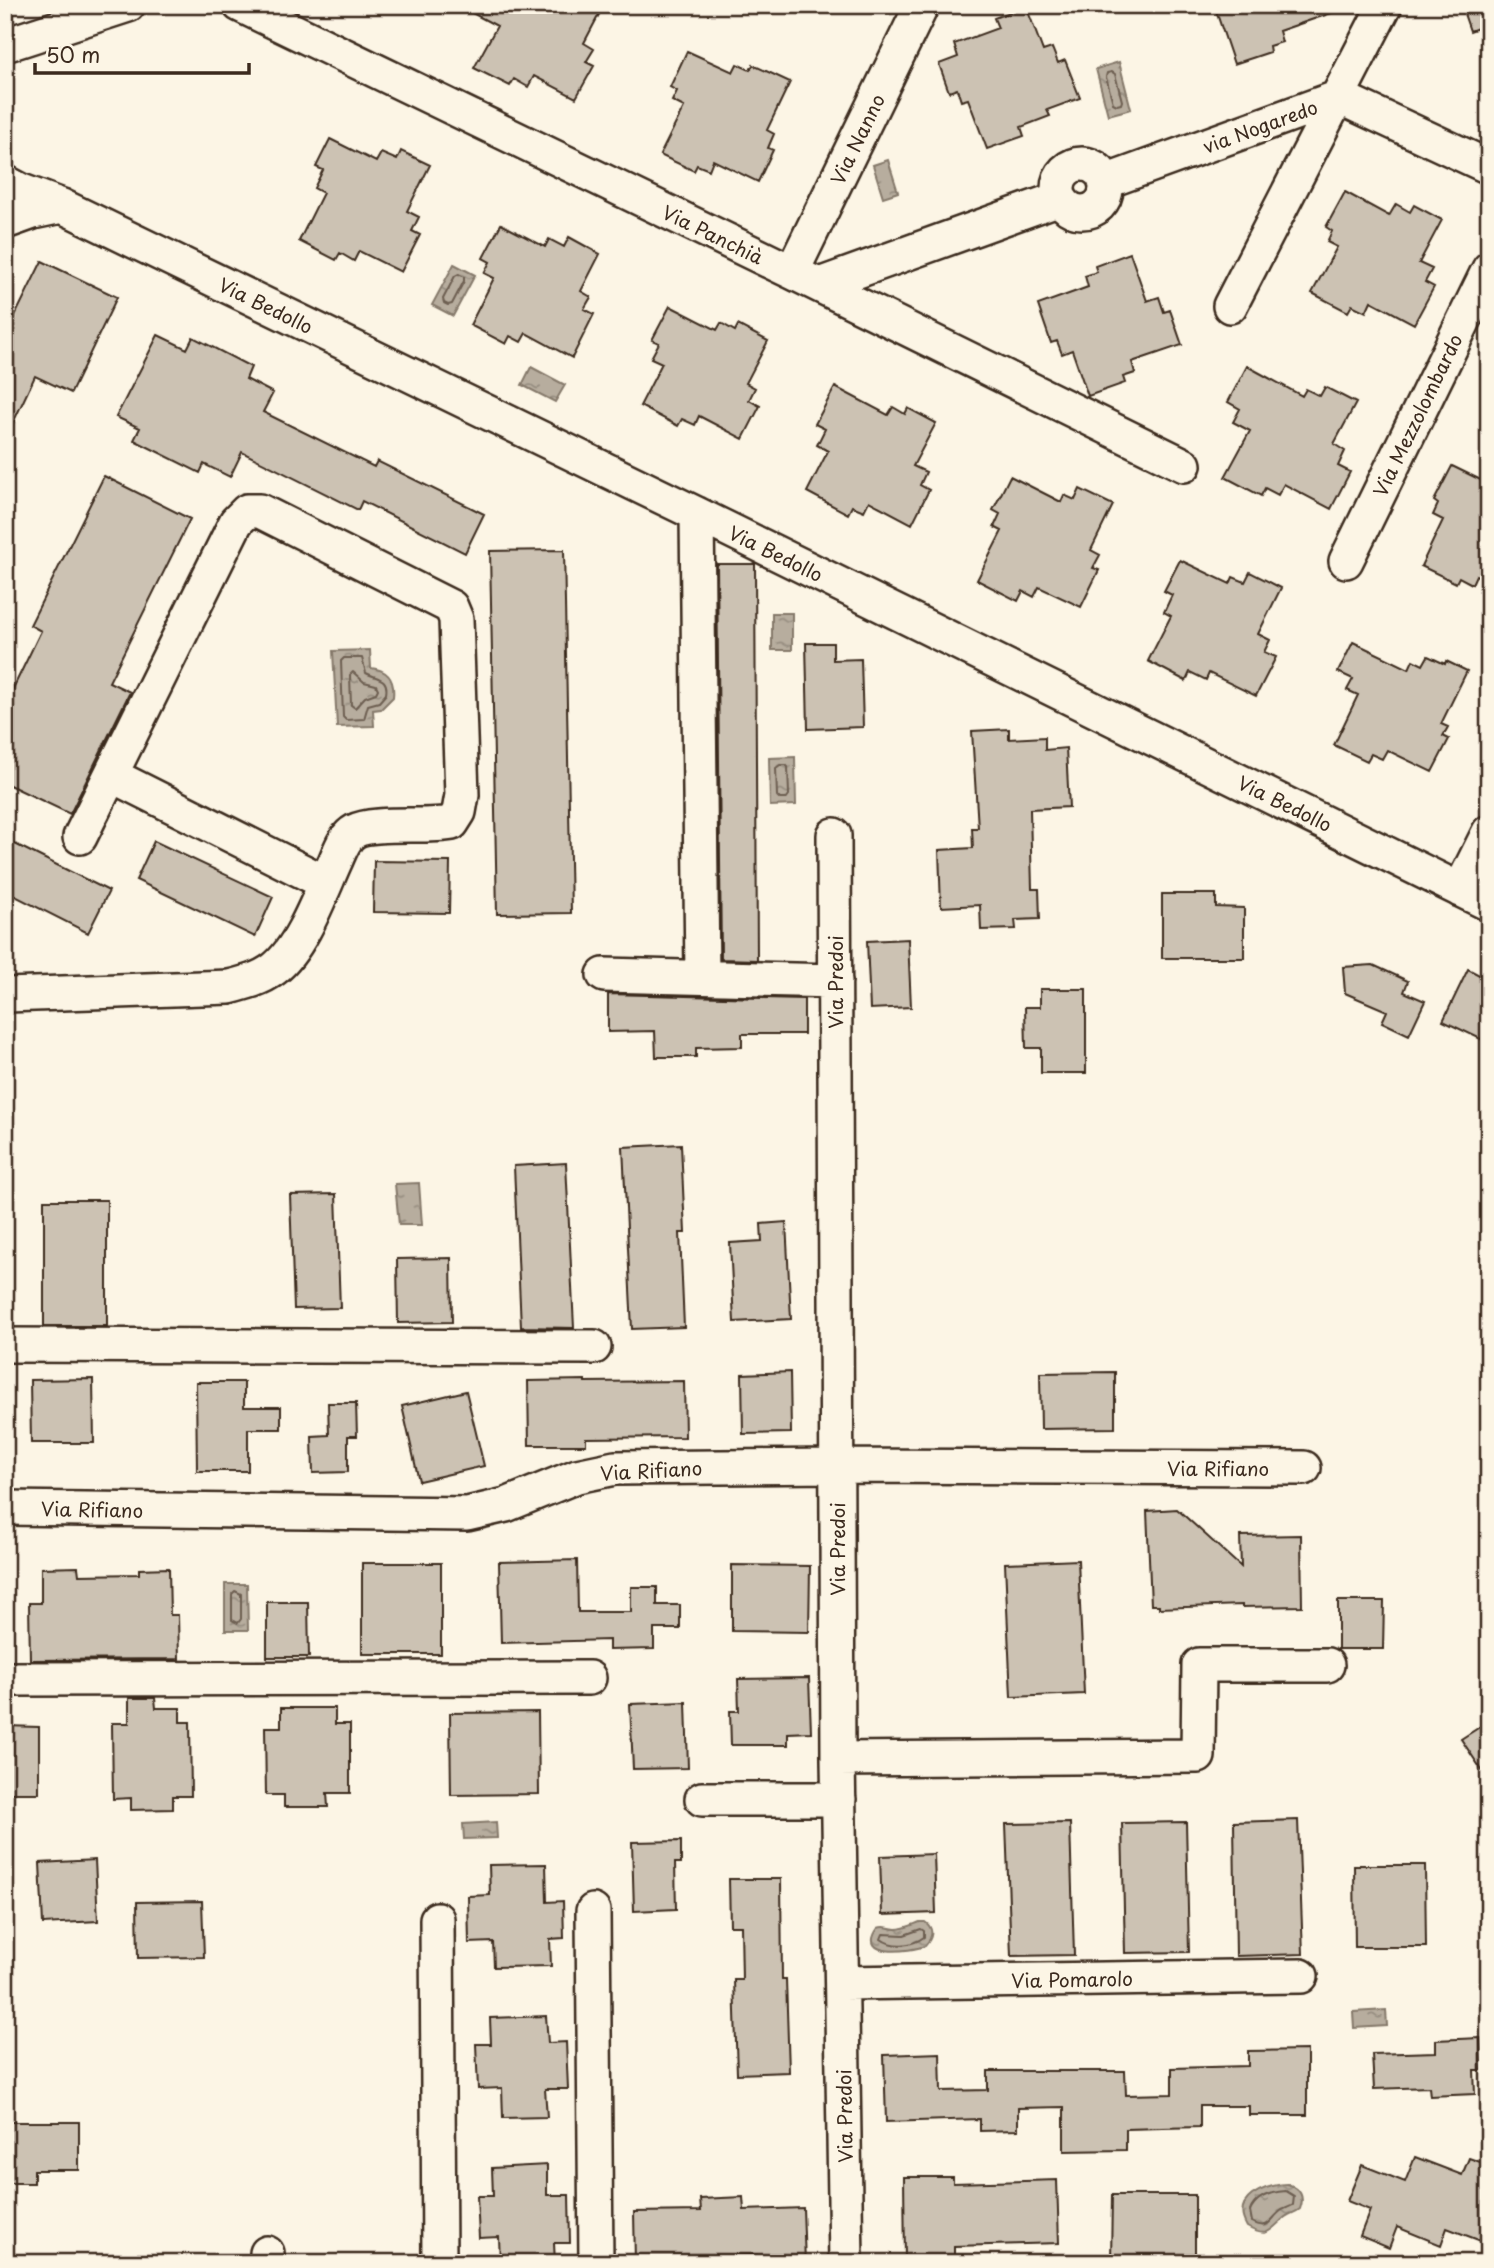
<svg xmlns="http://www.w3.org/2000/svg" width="1494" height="2268" viewBox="0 0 1494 2268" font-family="'Playpen Sans',sans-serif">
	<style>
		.water { fill: url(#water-ripples); stroke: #85796b; stroke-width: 2 }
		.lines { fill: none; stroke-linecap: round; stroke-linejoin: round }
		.shore { stroke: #6d5e51; stroke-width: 2 }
		.building { fill: #ccc2b3; stroke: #3b2a1e; stroke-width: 2 }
		.minor-casing { stroke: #3b2a1e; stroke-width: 38 }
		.minor { stroke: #fcf5e5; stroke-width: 33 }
		.labels { text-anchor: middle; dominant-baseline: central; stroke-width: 7; stroke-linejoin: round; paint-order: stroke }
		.street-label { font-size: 19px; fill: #3b2a1e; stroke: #fcf5e5 }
	</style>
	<defs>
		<pattern id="water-ripples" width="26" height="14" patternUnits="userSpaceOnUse" patternTransform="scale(1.75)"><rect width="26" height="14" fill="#b7ad9e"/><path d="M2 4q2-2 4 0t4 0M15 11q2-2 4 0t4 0" fill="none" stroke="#968d80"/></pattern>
	</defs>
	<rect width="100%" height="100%" fill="#fcf5e5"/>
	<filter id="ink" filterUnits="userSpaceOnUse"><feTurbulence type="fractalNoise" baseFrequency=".0143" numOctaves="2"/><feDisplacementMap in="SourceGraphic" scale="14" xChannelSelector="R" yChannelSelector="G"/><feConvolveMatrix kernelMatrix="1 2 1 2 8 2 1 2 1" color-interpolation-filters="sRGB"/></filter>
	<g filter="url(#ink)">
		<!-- water -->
		<path class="water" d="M1119,62L1131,109L1108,115L1096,69Z
			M888,160L898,192L883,197L873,165Z
			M454,264L475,275L453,316L432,305Z
			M531,367L565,385L555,402L522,385Z
			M772,613H792V650H772Z
			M370,650L371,668C388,670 395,679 393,697L381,709L373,710L374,726L337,727L333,651Z
			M795,757L796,805L770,806L769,758Z
			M419,1183L422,1225H399L395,1184Z
			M225,1584H247L248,1630H225Z
			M496,1822L497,1838L464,1839L463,1824Z
			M920,1922H925C935,1929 932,1938 925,1946C911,1951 856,1959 878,1928C886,1925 888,1929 896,1929C904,1929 912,1925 920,1922Z
			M1386,2010L1387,2026L1354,2028L1353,2012Z
			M1288,2184C1300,2189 1305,2196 1300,2209C1295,2213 1288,2214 1284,2218C1269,2231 1268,2239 1247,2227C1230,2198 1264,2185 1288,2184Z"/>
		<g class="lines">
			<!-- shore -->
			<path class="shore" d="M1112,72L1115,74L1122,101L1121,104L1117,105L1113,103L1106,77L1107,73Z
				M459,274L464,277V281L452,304L448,305L444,303L443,299L455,276Z
				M344,658H362L366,673C377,679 389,677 386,694L379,702L368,705L364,719L346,720L343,717L341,661Z
				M353,672L364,682L376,685L378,689L376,693L365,697L355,708L351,705L350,675Z
				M780,765H786L788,767L789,795L786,799H780L777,796L776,768Z
				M235,1591L241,1594V1619L238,1623L232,1620V1594Z
				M921,1929L924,1931V1937C912,1946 893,1948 881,1939L883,1934L904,1935Z
				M1286,2191L1294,2196L1293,2205C1290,2207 1286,2208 1282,2210C1270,2218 1270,2232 1252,2222L1250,2211C1256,2196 1271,2192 1286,2191Z"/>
		</g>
		<!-- building -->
		<path class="building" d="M457,5H604L584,43L594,49L586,62L594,66L576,98L534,76L528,87L514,79L510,86L474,68L497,26Z
			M1214,5H1342L1343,9L1279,31L1282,42L1269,46L1270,52L1234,64Z
			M1461,5H1489V24L1470,31Z
			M1026,6L1043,51L1052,48L1058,63L1065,60L1080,98L1047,110L1050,116L1021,127L1024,136L987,149L968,99L961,101L957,89L949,92L939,64L958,57L954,44L998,28L994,18Z
			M687,51L733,72L737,64L750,70L753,65L790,82L767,130L774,134L768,148L773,150L758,182L713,160L709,170L697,165L694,171L660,155L684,107L672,101L677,91L670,87Z
			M330,139L376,162L381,153L397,160L401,151L430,165L407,211L419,217L412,231L420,235L401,272L359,251L354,261L340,253L336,260L299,241L323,193L314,188L323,170L316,167Z
			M1345,192L1389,216L1396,204L1410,212L1414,205L1442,220L1419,263L1432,269L1425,282L1434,287L1414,324L1371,301L1366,312L1352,305L1348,312L1312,293L1337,247L1327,242L1332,231L1326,227Z
			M501,224L545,247L549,239L564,247L569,237L600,254L581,291L591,297L584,309L594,314L572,358L526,333L521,342L510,336L506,344L470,325L494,278L484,273L490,262L483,258Z
			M1130,253L1147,301L1159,297L1164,312L1170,310L1182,345L1132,362L1135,373L1123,377L1125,383L1088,396L1072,350L1062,354L1057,341L1051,343L1038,305L1088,287L1085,276L1097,272L1095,266Z
			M42,261L117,297L71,393L35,376L5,440V321L11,324Z
			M670,306L717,330L721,323L735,331L738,325L768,341L746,383L755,388L749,400L760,406L743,439L699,416L695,425L682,419L678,426L640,406L662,363L651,358L659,343L652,340Z
			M158,335L187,349L193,337L251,367L246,379L273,393L263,412L374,467L377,461L484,514L465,553L362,501L358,510L242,452L230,477L204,464L200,473L134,440L140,428L116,417Z
			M1247,366L1302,396L1306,389L1320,396L1325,387L1356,403L1334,444L1345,451L1338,466L1350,472L1331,509L1284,484L1278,495L1265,488L1261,496L1225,477L1250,431L1233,422L1240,409L1228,402Z
			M835,387L888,415L893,407L905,414L908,408L936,423L913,466L926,472L920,485L929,490L912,524L869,501L864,511L852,506L848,514L807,492L828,451L817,445L825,429L815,424Z
			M1452,466L1489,484V581L1476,575L1472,584L1459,577L1456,583L1421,566L1443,520L1433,515L1438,504L1434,501Z
			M104,476L190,519L109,682L130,692L70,814L5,783V705L41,631L30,625Z
			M1010,476L1061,502L1064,495L1075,500L1080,489L1113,505L1091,550L1100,555L1093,568L1099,570L1081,607L1039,587L1034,597L1023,591L1018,601L977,580L1002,531L994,527L1000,514L993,510Z
			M564,550L571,913L497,914L490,551Z
			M1180,560L1230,584L1233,577L1245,582L1250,572L1281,588L1258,634L1270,640L1264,652L1276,657L1256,696L1209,673L1206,680L1190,672L1186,681L1148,661L1171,616L1164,612L1172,595L1164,591Z
			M717,564H755L757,960L721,959Z
			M1353,642L1409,669L1413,660L1423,665L1428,656L1445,664L1446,661L1467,671L1441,724L1448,727L1443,736L1449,739L1432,772L1387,750L1382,759L1371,754L1367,761L1334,745L1358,695L1347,690L1353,679L1338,672Z
			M806,643H833V660L861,659L863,727L808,729Z
			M1009,729V739L1045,737V750L1066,748L1069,807L1030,809L1032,889H1039L1040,919L1015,920L1016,929L981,930L980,905L941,907L939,850L973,848L972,828H978L972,731Z
			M5,839L109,891L88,933L5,891Z
			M154,841L273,897L255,937L136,880Z
			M374,861L450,862L449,913L373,912Z
			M1162,894H1216V907L1244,908V958H1162Z
			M908,939L911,1007L870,1009L867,941Z
			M1373,965L1408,981L1404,992L1425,1001L1409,1035L1382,1022L1387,1011L1345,993L1343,967Z
			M1468,969L1489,980V1043L1443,1021Z
			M1040,989H1086V1073H1041V1048H1026L1025,1007H1040Z
			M608,994L804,999V1034H742V1047L696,1048V1057H656L655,1031L608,1032Z
			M681,1144L685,1233H680L684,1327L632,1329L623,1147Z
			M566,1163L574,1328L521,1327L514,1166Z
			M336,1194L340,1308L294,1309L290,1195Z
			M44,1200H107V1326H44Z
			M786,1222L791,1319L734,1322L730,1243L762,1241L761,1224Z
			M451,1258L452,1322L398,1323L397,1259Z
			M790,1372L791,1433L743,1434L742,1374Z
			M1115,1372V1428L1041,1429L1040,1373Z
			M93,1379L94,1443H31L30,1380Z
			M585,1380V1382L684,1381L685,1437L586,1438V1445H529L528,1381Z
			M196,1382H244V1407H281V1429H248V1471H197Z
			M466,1391L484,1466L419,1481L402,1406Z
			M328,1403H356L357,1436H348V1472L313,1473L312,1436L329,1435Z
			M1177,1509L1241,1567L1240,1536L1301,1535L1302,1606L1242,1607V1605L1159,1608V1605H1151L1147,1511Z
			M577,1560L578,1612H631V1587H657V1605H680V1629H654V1649L609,1650V1640L501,1643L499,1562Z
			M1078,1560L1084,1694L1011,1697L1005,1563Z
			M362,1563H441V1654H362Z
			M732,1565L810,1566L809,1632L732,1631Z
			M78,1567L79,1575L139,1574V1569L169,1568L170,1615H178L179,1659L30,1660L29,1603H41V1568Z
			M1338,1601H1384L1383,1649H1338Z
			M267,1602H308L309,1657H267Z
			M809,1678L811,1732L788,1733V1745H731L730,1711H739L738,1679Z
			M129,1698H155L156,1708H180V1722H190L191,1796H173V1809L131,1810V1798L113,1799L112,1723H129Z
			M686,1702L688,1768L633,1769L630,1704Z
			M281,1708H335V1724H350V1793H327L328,1807H284V1795H266L265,1727H281Z
			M538,1712L539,1794L451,1795L450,1713Z
			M1489,1721V1781L1461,1739Z
			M5,1726L39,1727V1793H5Z
			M1298,1820L1303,1954L1236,1956L1234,1822Z
			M1186,1822L1189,1952L1125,1953L1122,1823Z
			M1070,1823L1074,1955L1011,1956L1006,1824Z
			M681,1841V1863H675L676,1909L634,1911L632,1842Z
			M934,1854L936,1913L882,1915L880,1856Z
			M95,1860L98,1921L43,1924L40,1863Z
			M546,1864L547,1902L563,1901L564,1938L550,1939L551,1966L494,1967L493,1942L469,1943L468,1896L490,1895L489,1865Z
			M1354,1865H1425L1426,1947H1355Z
			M729,1879H781L782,1979H786L789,2072L737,2074L734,1980H742L741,1926H730Z
			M202,1901L204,1957L138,1958L137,1902Z
			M546,2016L548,2043L566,2042L568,2089H545L547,2117L503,2118L502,2088L478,2089L476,2044H491L490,2018Z
			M1480,2038L1481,2070H1474L1475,2094L1430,2096L1429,2087L1374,2089L1372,2054L1436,2052V2040Z
			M1307,2050V2115H1249V2106H1200V2127L1126,2129V2150L1064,2151V2107L1018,2108V2130L980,2131V2119L886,2122L884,2055L940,2053L941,2091L988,2090V2071H1125L1126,2095L1172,2094V2068L1248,2066V2051Z
			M5,2122H79V2170H34V2183H5Z
			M1415,2157L1462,2175L1469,2158L1489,2165V2244L1447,2228L1441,2245L1397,2227L1389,2248L1360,2236L1370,2210L1347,2201L1362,2165L1405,2182Z
			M547,2165V2195H569L570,2243H554L555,2263H500L499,2237L479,2238L477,2196H493L492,2168Z
			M904,2177H953V2183L1057,2180L1059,2243L954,2246V2263H905Z
			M1112,2195H1195V2263H1111Z
			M743,2197L744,2210L803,2208L805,2263H757V2255L690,2257L691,2263H635L634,2212L701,2211L700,2199Z"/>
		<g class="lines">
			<defs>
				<path id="minor" d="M240,5L792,272L1184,465
					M5,45L128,5
					M1058 188a24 24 0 1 1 48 0a24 24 0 1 1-48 0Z
					M5,182L22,191L62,206L697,514L1489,904
					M1105,182L1339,97L1489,167
					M5,222L33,212L62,206
					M792,272L922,5
					M819,285L1060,198
					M1230,306L1385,5
					M697,514L702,977
					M1346,561L1489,269
					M111,775L326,883
					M834,835L838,1759L846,2263
					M1460,890L1489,832
					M604,975L835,981
					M7,995L229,987C245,983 261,979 274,969C301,949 321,893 335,862C340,851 344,837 355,831C373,821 427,828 452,823L459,812L462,795L456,619L451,607L260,511H247L236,522L80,837
					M5,1345L594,1347
					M5,1508L467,1514L506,1505L577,1476L615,1468L836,1466L1304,1468
					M5,1679L589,1678
					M838,1759L1198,1756L1199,1665H1327
					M702,1799H839
					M593,1911L596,2263
					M437,1919L439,2263
					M843,1983L1301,1976
					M267,2263V2253"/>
			</defs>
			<!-- minor casing -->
			<use href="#minor" class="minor-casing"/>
			<!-- minor -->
			<use href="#minor" class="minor"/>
		</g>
	</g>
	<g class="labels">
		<!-- street labels -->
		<g class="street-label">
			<text transform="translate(1260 126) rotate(-20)">via Nogaredo</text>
			<text transform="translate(857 139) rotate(-64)">Via Nanno</text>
			<text transform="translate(713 234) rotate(26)">Via Panchià</text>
			<text transform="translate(266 305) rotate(26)">Via Bedollo</text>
			<text transform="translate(1417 415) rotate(-64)">Via Mezzolombardo</text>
			<text transform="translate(776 553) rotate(26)">Via Bedollo</text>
			<text transform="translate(1285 803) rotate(26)">Via Bedollo</text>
			<text transform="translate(835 982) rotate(-90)">Via Predoi</text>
			<text x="1218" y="1468">Via Rifiano</text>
			<text transform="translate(651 1470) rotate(-3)">Via Rifiano</text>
			<text transform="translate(92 1509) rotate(1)">Via Rifiano</text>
			<text transform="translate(837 1549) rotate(-90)">Via Predoi</text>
			<text transform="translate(1072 1979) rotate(-1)">Via Pomarolo</text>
			<text transform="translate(844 2116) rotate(-91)">Via Predoi</text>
		</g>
	</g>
	<!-- margin -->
	<rect width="1494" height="2268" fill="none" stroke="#fcf5e5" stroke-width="28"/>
	<rect x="14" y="14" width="1466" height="2240" fill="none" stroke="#3b2a1e" stroke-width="2.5" filter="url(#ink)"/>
	<!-- scale -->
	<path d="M35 63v10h214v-10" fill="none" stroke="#3b2a1e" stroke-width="3.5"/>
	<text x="46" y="63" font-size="21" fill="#3b2a1e" stroke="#fcf5e5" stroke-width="5" paint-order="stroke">50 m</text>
</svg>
